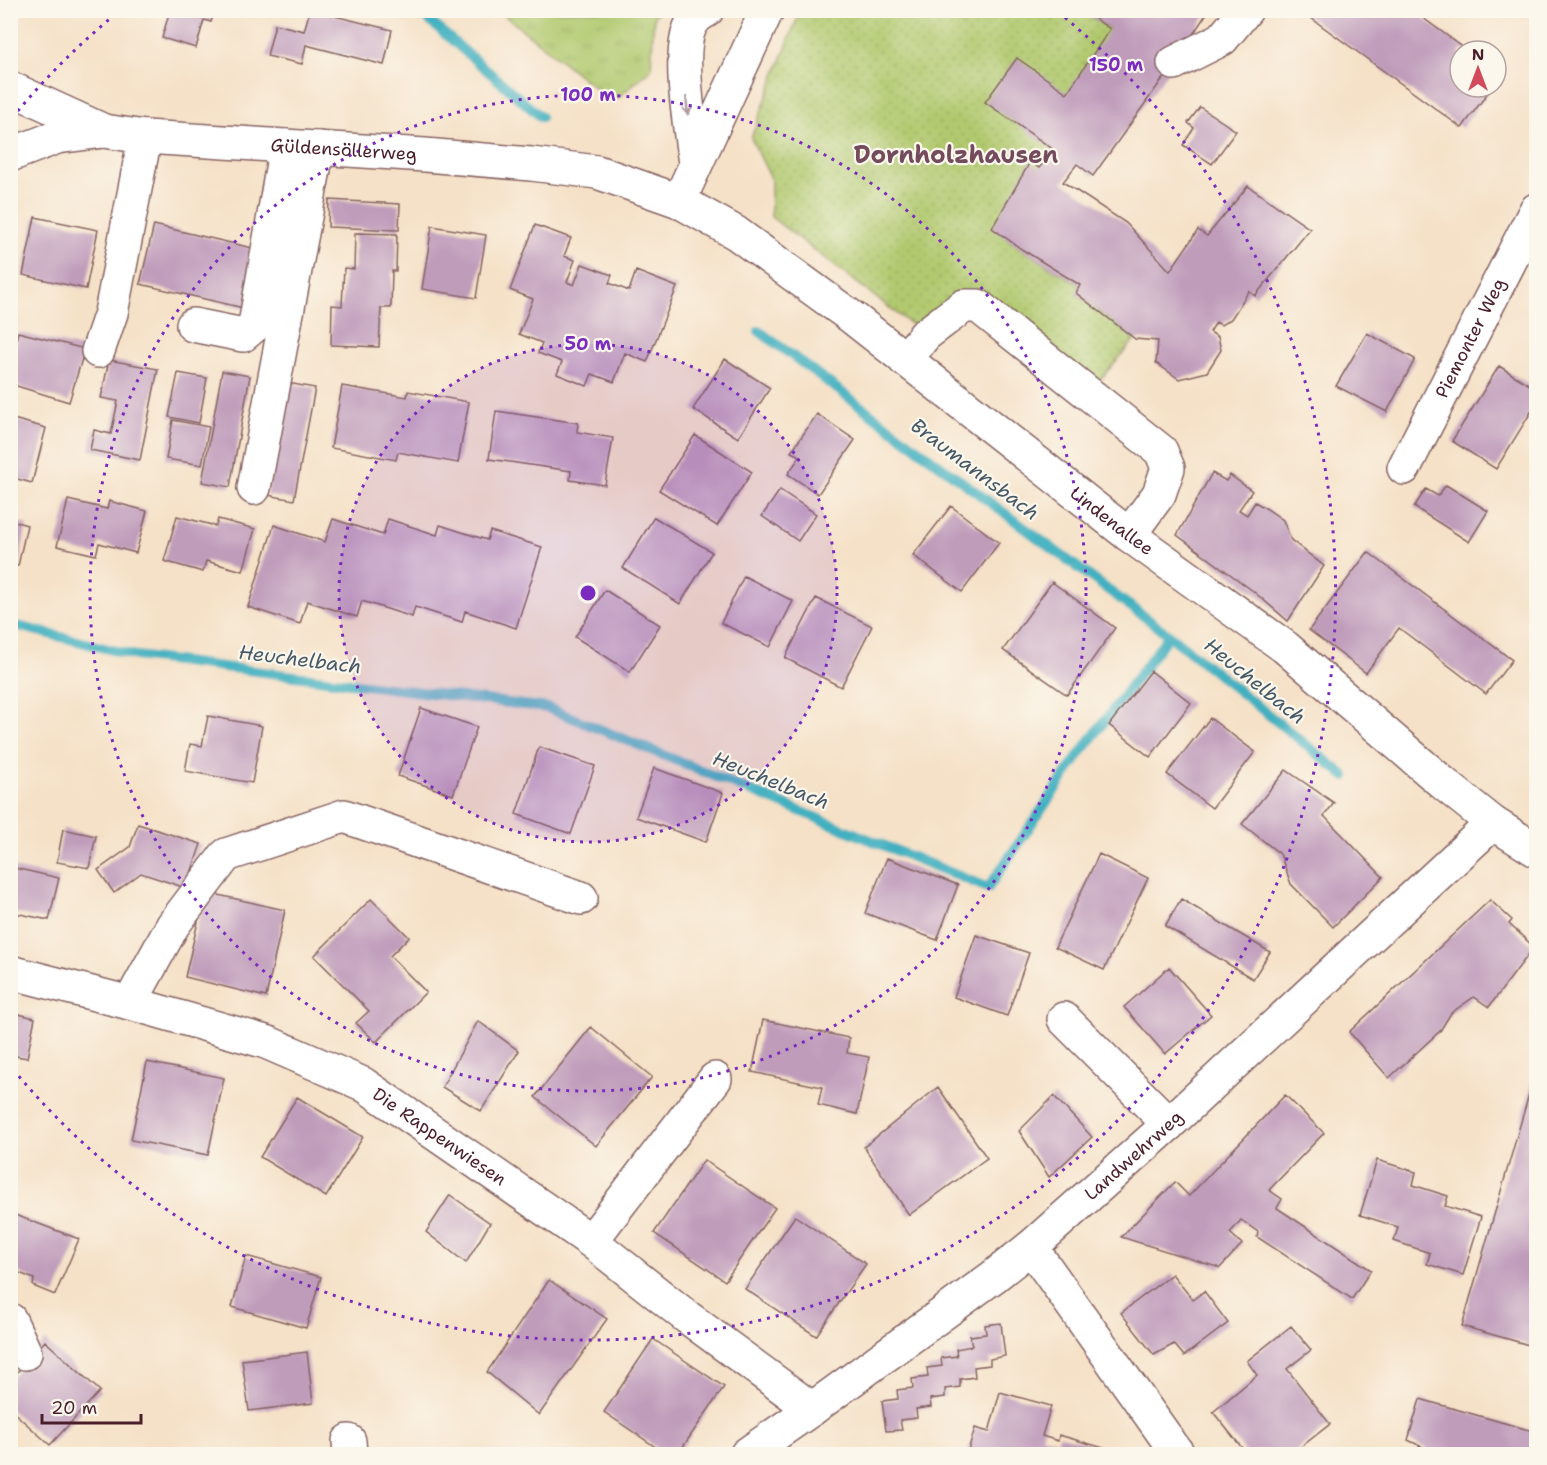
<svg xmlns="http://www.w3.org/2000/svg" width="1547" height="1465" viewBox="0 0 1547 1465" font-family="'Shantell Sans',sans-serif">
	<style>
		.grass { fill: url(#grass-tufts); stroke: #7e744c; stroke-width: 1.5 }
		.park { fill: url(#park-dots); stroke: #7e744c; stroke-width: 1.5 }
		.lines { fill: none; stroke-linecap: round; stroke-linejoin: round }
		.stream { stroke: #43b0c0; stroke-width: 10 }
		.building { fill: #c09cbb }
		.minor-casing { stroke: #866362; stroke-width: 36 }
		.minor { stroke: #fff; stroke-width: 33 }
		.oneway { stroke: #ae9aa0 }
		.ring { fill: none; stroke: #7b2cbf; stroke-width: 3; stroke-dasharray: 3 6 }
		.labels { text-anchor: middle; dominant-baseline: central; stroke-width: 4.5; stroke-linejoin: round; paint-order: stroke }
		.street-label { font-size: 18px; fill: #4a1f2b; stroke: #fbf7ec }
		.water-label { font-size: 20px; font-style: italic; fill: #475967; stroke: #fbf7ec }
		.district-label { font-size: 24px; font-weight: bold; fill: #734b5d; stroke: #fbf7ec }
		.centre { fill: #7b2cbf; stroke: #fbf7ec; stroke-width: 3 }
		.ring-label { font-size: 18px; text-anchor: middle; font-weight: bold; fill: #7b2cbf; stroke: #fbf7ec; stroke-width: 4.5; stroke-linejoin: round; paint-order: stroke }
	</style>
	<defs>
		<pattern id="grass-tufts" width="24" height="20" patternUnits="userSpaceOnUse" patternTransform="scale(1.5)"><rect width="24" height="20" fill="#b1c96e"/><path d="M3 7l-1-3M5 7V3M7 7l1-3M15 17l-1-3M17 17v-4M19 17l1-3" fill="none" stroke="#9aac5f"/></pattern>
		<pattern id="park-dots" width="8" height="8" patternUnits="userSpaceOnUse" patternTransform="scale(1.5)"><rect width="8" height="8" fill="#b1c96e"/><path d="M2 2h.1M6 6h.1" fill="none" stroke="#9aac5f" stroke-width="1.8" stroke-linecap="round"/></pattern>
	</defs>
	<rect width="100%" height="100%" fill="#fbf7ec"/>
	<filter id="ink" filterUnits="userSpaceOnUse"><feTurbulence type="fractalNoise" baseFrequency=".0167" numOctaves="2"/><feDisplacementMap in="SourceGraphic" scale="12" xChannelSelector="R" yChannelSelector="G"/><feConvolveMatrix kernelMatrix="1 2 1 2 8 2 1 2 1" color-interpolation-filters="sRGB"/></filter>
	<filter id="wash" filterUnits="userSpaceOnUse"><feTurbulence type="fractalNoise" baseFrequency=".008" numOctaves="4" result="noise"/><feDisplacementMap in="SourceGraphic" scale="24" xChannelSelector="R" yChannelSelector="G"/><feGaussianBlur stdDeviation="1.35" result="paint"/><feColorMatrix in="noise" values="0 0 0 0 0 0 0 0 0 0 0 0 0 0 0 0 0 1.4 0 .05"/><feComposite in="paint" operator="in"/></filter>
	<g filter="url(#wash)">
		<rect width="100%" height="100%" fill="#f5e1c7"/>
		<!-- grass -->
		<path class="grass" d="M499,11H658L654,16L651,69L613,102Z"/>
		<!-- park -->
		<path class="park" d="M800,11H1082L1110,29L1076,119L1054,150L993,228L1023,250L1080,285L1076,293L1135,339L1094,387L976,293L925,335L771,217V179L751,138Z"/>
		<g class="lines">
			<!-- stream -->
			<path class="stream" d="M417,10L541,117
				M759,331L1169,635
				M10,624L136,656L548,708L988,888L1079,755L1169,635L1345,776"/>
		</g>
		<g id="blocks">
			<!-- building -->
			<path class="building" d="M112,10H126L124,15Z
				M170,10H215L211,22L204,20L196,48L162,38Z
				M310,10L392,30L384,65L306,45L302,64L267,56L275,24L304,31Z
				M1082,10H1209L1174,63L1093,176L1077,164L1063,182L1126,223L1170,271L1198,230L1207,236L1248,186L1310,229L1255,296L1249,291L1231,319L1221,325L1216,322L1210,332L1218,337L1221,350L1207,372L1179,379L1156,363L1158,341L1135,339L1076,293L1080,285L1023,250L992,228L1030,162L1039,168L1054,150L985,102L1017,58L1067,93L1110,29Z
				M1300,10H1412L1468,51H1460V87H1492L1462,128Z
				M1200,107L1236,131L1212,164L1183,145L1194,128L1188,123Z
				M329,200L400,204L399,230L328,227Z
				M35,217L98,230L86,289L23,275Z
				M154,225L261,250L248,309L140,284Z
				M535,225L571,238L564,256L575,260L567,282L574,285L582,264L612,275L609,283L629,291L636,271L677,287L647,362L625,353L614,382L592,374L587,386L557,374L562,362L538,353L542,343L519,334L533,299L510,290Z
				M432,226L486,235L476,298L422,289Z
				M355,233L397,234L396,271H392L391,308H381L379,347L331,345L332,305L342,306L344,268L354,269Z
				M18,332L85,349L69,402L10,384V364Z
				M1367,333L1415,359L1387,412L1336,386Z
				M725,359L770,388L738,438L693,409Z
				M109,360L158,369L140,460L90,450L94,430L111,434L118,401L101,398Z
				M1499,366L1536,389V404L1496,469L1452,441Z
				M222,371L250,376L230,487L202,482Z
				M178,373L207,378L199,423L169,417Z
				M288,383L315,388L294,500L267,495Z
				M342,386L407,397L408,391L469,402L458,463L398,452L396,460L331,448Z
				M496,411L578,423L577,432L613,438L605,485L570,480L571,471L489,459Z
				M817,414L855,440L818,494L788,474L800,456L791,452Z
				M10,418L46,428L32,483L10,477Z
				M173,420L209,427L202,465L166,459Z
				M695,435L752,472L717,526L659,490Z
				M1212,473L1226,481L1230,475L1252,491L1239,510L1247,515L1255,502L1267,509L1283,520L1291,540L1324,566L1288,621L1253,591L1177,535Z
				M1446,485L1488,511L1469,542L1414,507L1426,489L1438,496Z
				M780,490L816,514L798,541L762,516Z
				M68,500L107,509L109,501L147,511L136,553L99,543L96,555L57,546Z
				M951,506L999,543L962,592L913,555Z
				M177,516L216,526L218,519L255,529L243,571L206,561L203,572L164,561Z
				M654,517L712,552L680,604L623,568Z
				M333,519L383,535L388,519L437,535L440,525L487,540L490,531L542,547L516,628L465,611L462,622L415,607L412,617L362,601L357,617L307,601L300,624L248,607L274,525L325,542Z
				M10,520L27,525L18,566L10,565Z
				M1368,552L1512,660L1486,694L1399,628L1366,673L1309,630Z
				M744,576L793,601L770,647L721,623Z
				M1052,582L1115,628L1067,695L1003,650Z
				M605,590L660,625L630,672L575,637Z
				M816,598L872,626L841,687L785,658Z
				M1151,671L1191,703L1150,757L1109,725Z
				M421,708L477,727L453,795L398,776Z
				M208,716L262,726L252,783L185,771L190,744L202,746Z
				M1210,718L1255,752L1212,808L1167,774Z
				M539,747L595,766L571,834L516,814Z
				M654,768L723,793L706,842L636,817Z
				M1286,770L1334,803L1324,816L1383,877L1333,927L1291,884L1280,854L1242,824Z
				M138,824L201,844L186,888L141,873L114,893L98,870L130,847Z
				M63,829L96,836L89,868L57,862Z
				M1099,854L1148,878L1104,970L1055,947Z
				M887,858L958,885L937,940L865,913Z
				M10,867L59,878L49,920L10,912Z
				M205,892L285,910L266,997L185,977Z
				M371,899L409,937L390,956L426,992L376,1042L356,1023L369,1011L314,956Z
				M1181,899L1270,952L1253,979L1165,926Z
				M1490,900L1512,920L1509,924L1534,947L1489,1007L1474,997L1451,1013L1440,1031L1389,1078L1349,1032Z
				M976,935L1029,953L1007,1016L954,997Z
				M1169,967L1211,1015L1165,1054L1124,1007Z
				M10,1012L35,1018L27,1058L10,1055Z
				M763,1020L849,1038L847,1053L869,1057L857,1114L818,1105L822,1087L752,1072Z
				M478,1021L519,1051L481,1111L442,1087Z
				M591,1027L652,1077L596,1146L535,1097Z
				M147,1062L224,1078L208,1155L131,1140Z
				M1536,1070V1347L1462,1326Z
				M938,1087L987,1158L909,1215L864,1147Z
				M1285,1095L1324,1133L1269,1190L1282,1199L1277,1208L1371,1270L1352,1299L1257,1237L1258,1232L1241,1220L1230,1233L1242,1244L1220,1268L1121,1237L1175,1182L1189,1196Z
				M1054,1096L1092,1137L1049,1177L1019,1131Z
				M297,1097L363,1137L326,1197L260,1157Z
				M704,1160L775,1208L725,1281L654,1233Z
				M1377,1160L1416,1172L1413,1185L1448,1196L1445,1206L1481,1217L1463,1275L1427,1264L1430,1253L1394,1241L1398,1227L1360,1215Z
				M450,1195L490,1223L466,1263L426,1232Z
				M10,1213L79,1239L55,1295L33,1286L34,1279L10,1269Z
				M795,1216L866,1264L816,1336L745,1289Z
				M246,1256L321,1277L306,1328L232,1307Z
				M1172,1274L1193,1300L1204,1291L1228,1323L1184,1356L1174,1344L1154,1355L1121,1313Z
				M549,1280L607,1319L539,1415L487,1372Z
				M1001,1323L1005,1356L990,1359V1365L974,1367L975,1377L960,1379V1387L945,1389V1397L930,1399L931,1407L916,1409L917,1418L900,1420L902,1430L886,1431L882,1401L898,1399L897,1390L913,1388L912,1379L928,1377L927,1368L942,1366L941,1358L957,1356L956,1349L972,1346L970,1336L986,1334L985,1325Z
				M1291,1326L1311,1350L1287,1369L1330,1424L1292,1454H1247L1213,1412L1257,1375L1247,1361Z
				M653,1339L724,1387L678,1454H666L604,1412Z
				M45,1341L100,1391L50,1445L10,1409V1380Z
				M307,1352L313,1403L249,1411L242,1360Z
				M1000,1392L1051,1406L1042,1436L1058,1441L1059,1435L1114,1451L1113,1454H967L975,1428L989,1432Z
				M1420,1399L1536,1432V1454H1426L1427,1449L1408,1440Z"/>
		</g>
	</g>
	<g filter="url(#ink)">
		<use href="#blocks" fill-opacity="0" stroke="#866362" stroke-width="1.5"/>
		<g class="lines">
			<defs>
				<g id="minor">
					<path d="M1174,63L1222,39L1246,10"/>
					<path id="s1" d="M10,88L104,131L145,137L425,155L531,164L597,172L679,201L736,233L853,318L1129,535L1285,647L1443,783L1493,823L1536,850"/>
					<path d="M10,155L57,137L104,131"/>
					<path d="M695,163C691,133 674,42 695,19C698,15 703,13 707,10"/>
					<path d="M679,201L767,10"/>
					<path d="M193,325L243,335L255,325L286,146"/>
					<path d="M98,351L111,313L145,137"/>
					<path d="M905,360L925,335L946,319L964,306H978L1161,451L1168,468L1159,494L1129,535"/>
					<path id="s2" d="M1404,468L1536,210"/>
					<path d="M254,488L318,148"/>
					<path id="s3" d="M10,972L130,1003L266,1042L363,1084L591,1241L687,1317L812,1409"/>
					<path d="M130,1003L173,925L226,855L344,816L581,898"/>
					<path d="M1064,1019L1169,1124"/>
					<path d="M591,1241L715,1079"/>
					<path d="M1031,1247L1178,1454"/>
					<path d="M10,1320L25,1353"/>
					<path d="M349,1441L350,1454"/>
					<path id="s4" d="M747,1454L812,1409L993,1277L1031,1247L1169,1124L1493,823"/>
				</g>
			</defs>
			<!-- minor casing -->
			<use href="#minor" class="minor-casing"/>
			<!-- minor -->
			<use href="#minor" class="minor"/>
		</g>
		<!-- one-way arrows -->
		<defs><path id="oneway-shaft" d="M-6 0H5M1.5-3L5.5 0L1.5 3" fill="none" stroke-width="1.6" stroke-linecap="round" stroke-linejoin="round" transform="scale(1.5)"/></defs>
		<use class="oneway" href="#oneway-shaft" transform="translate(687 106) rotate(85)"/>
	</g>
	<!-- distance rings -->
	<circle cx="588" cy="593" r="249" fill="#7b2cbf" fill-opacity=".12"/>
	<g class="ring">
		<circle cx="588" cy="593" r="249"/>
		<circle cx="588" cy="593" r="498"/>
		<path d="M12 118A747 747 0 0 1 118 12M1058 12A747 747 0 1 1 12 1068"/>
	</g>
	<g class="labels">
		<!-- street labels -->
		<g class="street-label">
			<text stroke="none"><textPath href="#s1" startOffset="344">Güldensöllerweg</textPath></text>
			<text stroke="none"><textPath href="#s2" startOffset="146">Piemonter Weg</textPath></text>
			<text stroke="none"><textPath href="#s1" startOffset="1224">Lindenallee</textPath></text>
			<text stroke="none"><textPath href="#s3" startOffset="464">Die Rappenwiesen</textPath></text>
			<text stroke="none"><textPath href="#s4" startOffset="489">Landwehrweg</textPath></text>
		</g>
		<!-- water labels -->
		<g class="water-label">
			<text transform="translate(975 469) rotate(37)">Braumannsbach</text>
			<text transform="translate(300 659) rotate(7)">Heuchelbach</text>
			<text transform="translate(1255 681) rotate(39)">Heuchelbach</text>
			<text transform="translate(771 780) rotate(22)">Heuchelbach</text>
		</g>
		<!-- district labels -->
		<g class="district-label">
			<text x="956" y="155">Dornholzhausen</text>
		</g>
	</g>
	<circle cx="588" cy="593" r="9" class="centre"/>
	<g class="ring-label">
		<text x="1116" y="71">150 m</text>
		<text x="588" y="101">100 m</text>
		<text x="588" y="350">50 m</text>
	</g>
	<!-- margin -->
	<rect width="1547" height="1465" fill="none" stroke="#fbf7ec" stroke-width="36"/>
	<!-- north arrow -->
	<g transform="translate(1478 69)"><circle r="28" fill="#fbf7ec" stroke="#b4a19f" stroke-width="1.5"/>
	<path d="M0-4.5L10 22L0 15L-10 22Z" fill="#d1495b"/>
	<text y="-9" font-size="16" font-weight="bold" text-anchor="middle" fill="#4a1f2b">N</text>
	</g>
	<!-- scale -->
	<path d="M42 1414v9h99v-9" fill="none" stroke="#4a1f2b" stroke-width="3"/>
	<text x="51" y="1414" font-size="18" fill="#4a1f2b" stroke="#fbf7ec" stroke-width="4.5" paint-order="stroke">20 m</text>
</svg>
